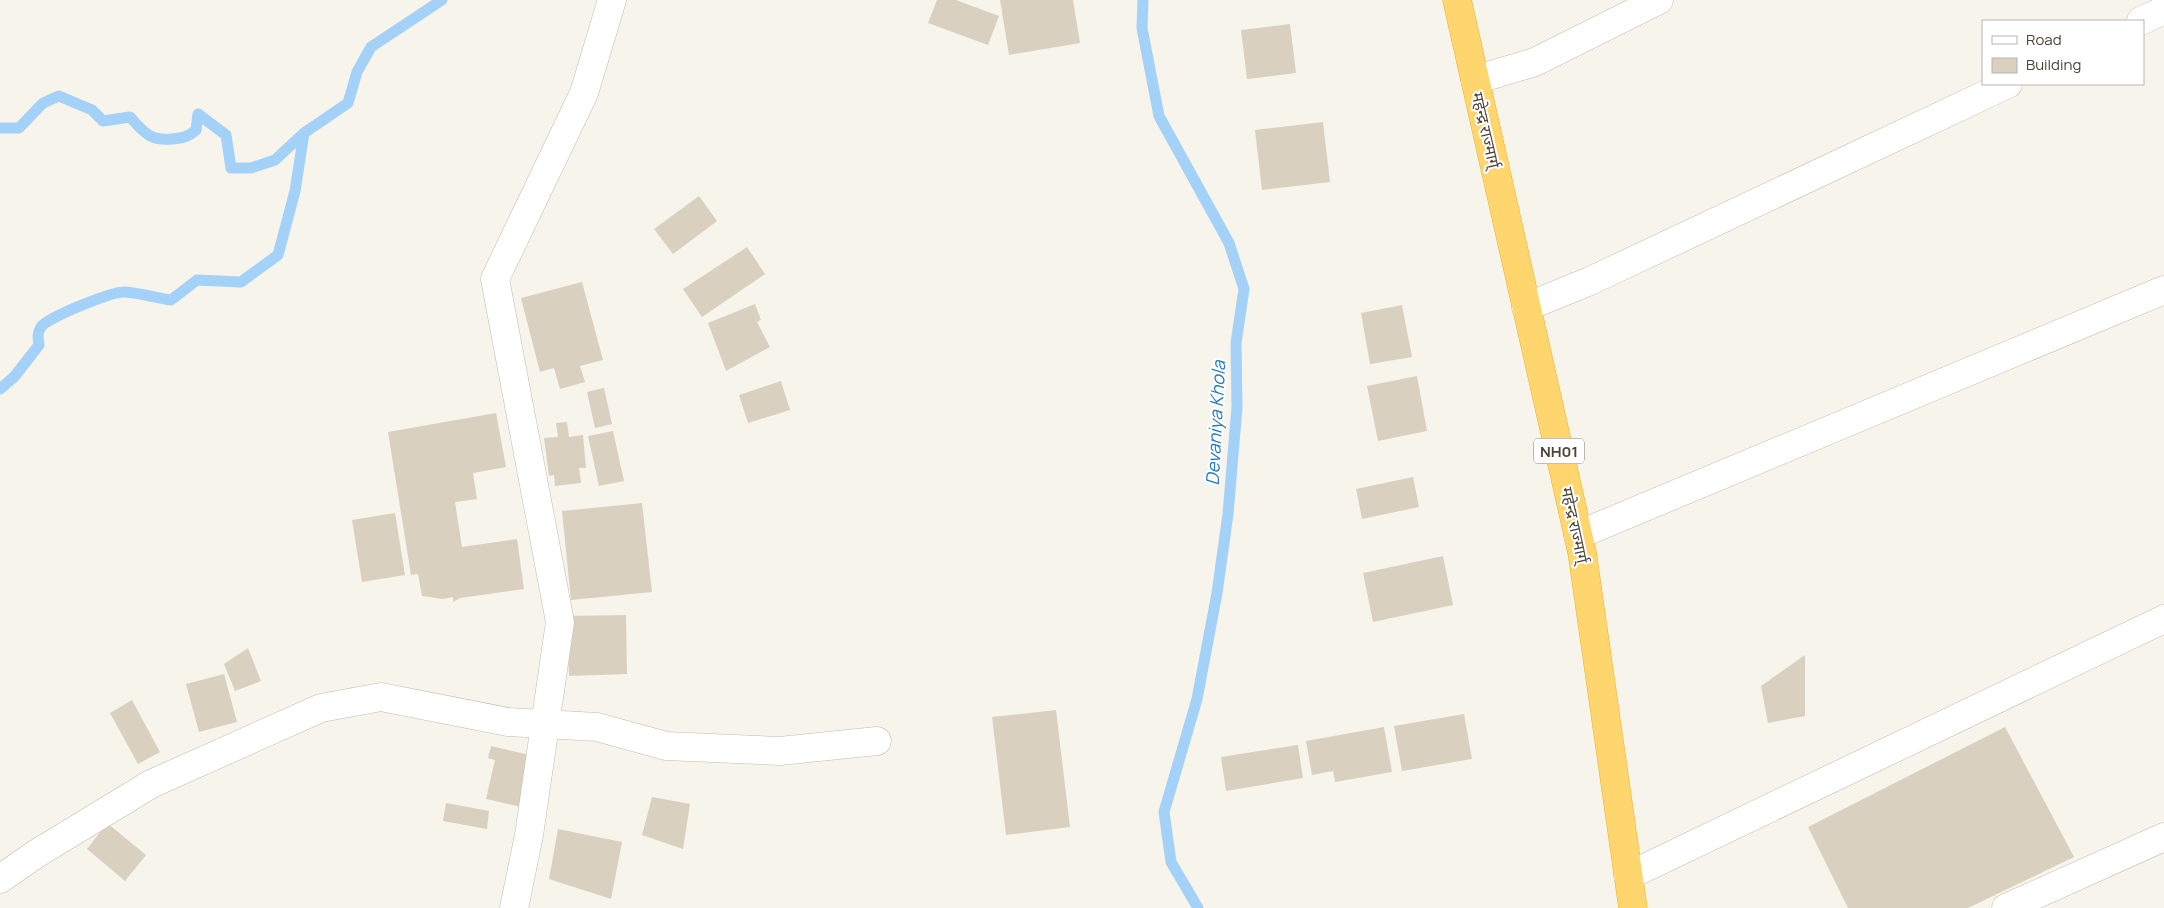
<svg xmlns="http://www.w3.org/2000/svg" width="2164" height="908" viewBox="0 0 2164 908" font-family="Manrope,'Noto Sans Devanagari',sans-serif">
	<style>
		.lines { fill: none; stroke-linecap: round; stroke-linejoin: round }
		.stream { stroke: #a3d1f8; stroke-width: 11 }
		.building { fill: #dad0bf }
		.street-casing { stroke: #c4bcac; stroke-width: 29 }
		.highway-casing { stroke: #edb02e; stroke-width: 29 }
		.street { stroke: #fff; stroke-width: 28 }
		.highway { stroke: #ffd56d; stroke-width: 28 }
		.labels { text-anchor: middle; dominant-baseline: central; stroke-width: 4; stroke-linejoin: round; paint-order: stroke }
		.shield { fill: #fff; stroke: #827d73; stroke-width: 1 }
		.shield-label { font-size: 15px; font-weight: bold; fill: #4c4537 }
		.street-label { font-size: 16px; fill: #4c4537; stroke: #fff }
		.water-label { font-size: 18px; font-style: italic; fill: #2479c5; stroke: #fff }
	</style>
	<rect width="100%" height="100%" fill="#f7f4eb"/>
	<g class="lines">
		<!-- stream -->
		<path class="stream" d="M1143,0L1142,28L1159,116L1229,243L1244,289L1236,343L1237,407L1228,514L1217,593L1197,699L1164,812L1171,862L1198,908
			M0,128H19L43,103L59,96L92,110L103,121L130,117C144,132 149,141 172,139C183,138 188,137 196,130L198,114L226,135L231,168H251L275,160L304,133L348,103L357,72L371,47L442,0
			M0,389L14,377L39,345C38,338 37,333 41,327C48,317 113,291 125,292C140,293 156,298 171,300L197,280L241,282L278,255L295,191L304,133"/>
	</g>
	<!-- building -->
	<path class="building" d="M937,0H956L999,16L988,45L928,23Z
		M1000,0H1073L1080,43L1009,55Z
		M1290,24L1296,73L1247,79L1241,30Z
		M1323,122L1330,182L1262,190L1255,130Z
		M699,196L717,221L673,254L654,229Z
		M747,247L765,274L702,317L683,289Z
		M582,282L603,360L580,366L585,382L560,389L554,368L540,372L521,298Z
		M755,304L761,320L757,322L770,347L726,371L708,323Z
		M1402,305L1412,357L1370,364L1361,313Z
		M1417,376L1427,431L1378,441L1367,386Z
		M781,381L790,410L748,423L739,395Z
		M604,388L612,424L595,428L587,392Z
		M496,413L506,467L473,473L477,499L455,502L462,547L517,539L524,589L460,598L453,602V597L443,599L422,596L418,574L411,575L388,432Z
		M567,422L569,437L583,435L586,468H579L581,483L555,486L554,475L549,476L544,438L558,437L556,423Z
		M613,431L624,481L599,486L588,436Z
		M1413,477L1419,507L1362,519L1356,489Z
		M642,503L652,592L571,600L562,511Z
		M395,513L405,575L362,582L352,520Z
		M1443,556L1453,605L1373,622L1363,573Z
		M626,615L627,674L569,676L567,616Z
		M248,648L261,681L235,691L224,664Z
		M1805,655V716L1768,723L1761,686Z
		M224,674L237,722L199,732L186,684Z
		M132,700L160,752L138,764L110,713Z
		M1056,710L1070,827L1006,835L992,717Z
		M1464,714L1472,759L1402,771L1394,726Z
		M1384,727L1392,772L1335,782L1333,771L1312,775L1306,741Z
		M2005,727L2074,857L1968,908H1848L1808,827Z
		M1298,745L1303,778L1226,791L1221,757Z
		M491,746L538,757L526,808L486,799L495,760L488,758Z
		M652,797L690,804L683,849L642,835Z
		M446,803L489,811L487,829L443,821Z
		M107,823L146,855L125,881L87,849Z
		M558,829L622,842L611,899L549,879Z"/>
	<g class="lines">
		<defs>
			<path id="street" d="M2141,21L2164,10
				M1475,80L1535,62L1659,0
				M1526,307L1590,281L2008,84
				M1578,535L2164,290
				M1628,876L2164,619
				M0,879L36,854L151,784L321,708L381,697L508,722L597,727L666,746L780,751L877,741
				M514,908L529,835L560,622L495,279L584,93L612,0
				M2006,908L2164,837"/>
			<path id="highway" d="M1457,0L1582,552L1633,908"/>
		</defs>
		<!-- street casing -->
		<use href="#street" class="street-casing"/>
		<!-- highway casing -->
		<use href="#highway" class="highway-casing"/>
		<!-- street -->
		<use href="#street" class="street"/>
		<!-- highway -->
		<use href="#highway" class="highway"/>
	</g>
	<g class="labels">
		<!-- shield labels -->
		<rect class="shield" x="1534" y="438.5" width="50" height="25" rx="4"/>
		<g class="shield-label">
			<text x="1559" y="451">NH01</text>
		</g>
		<!-- street labels -->
		<g class="street-label">
			<text transform="translate(1486 130) rotate(77)">महेन्द्र राज्मार्ग्</text>
			<text transform="translate(1575 525) rotate(78)">महेन्द्र राज्मार्ग्</text>
		</g>
		<!-- water labels -->
		<g class="water-label">
			<text transform="translate(1215 423) rotate(-87)">Devaniya Khola</text>
		</g>
	</g>
	<!-- legend -->
	<rect x="1982" y="20" width="162" height="65" fill="#ffffff" stroke="#b7b5af"/>
	<rect x="1992" y="36" width="25" height="8" fill="#ffffff" stroke="#b7b5af"/>
	<text x="2026" y="45" font-size="15" fill="#4c4537">Road</text>
	<rect x="1992" y="58" width="25" height="15" fill="#dad0bf" stroke="#b7b5af"/>
	<text x="2026" y="70" font-size="15" fill="#4c4537">Building</text>
</svg>
